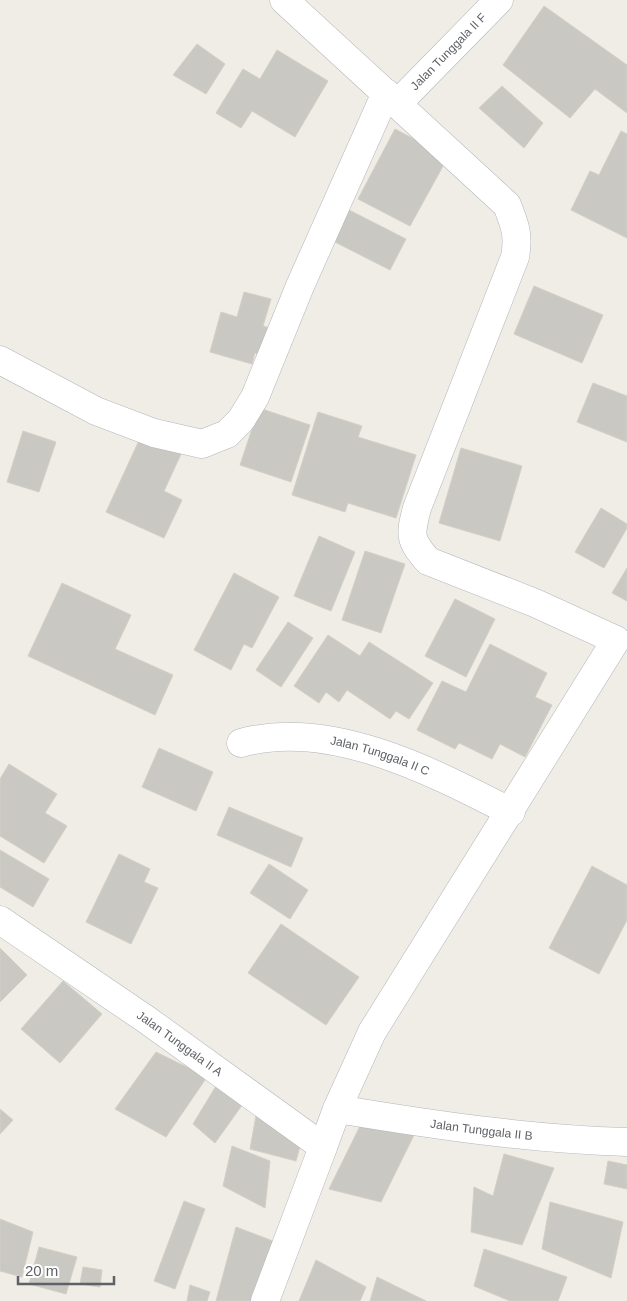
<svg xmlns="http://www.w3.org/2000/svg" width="627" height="1301" viewBox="0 0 627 1301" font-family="Helvetica,sans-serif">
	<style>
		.building { fill: #cac8c3; stroke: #d3cfc5 }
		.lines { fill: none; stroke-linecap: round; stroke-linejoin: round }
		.minor-casing { stroke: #b3b6ba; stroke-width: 29 }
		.minor { stroke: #fff; stroke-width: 28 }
		.labels { text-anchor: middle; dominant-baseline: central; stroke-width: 4; stroke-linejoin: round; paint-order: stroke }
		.street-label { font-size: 12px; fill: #5e6165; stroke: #fff }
	</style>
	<rect width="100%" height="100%" fill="#efede6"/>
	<!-- building -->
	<path class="building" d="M544,6L627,65V113L595,89L570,118L503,65Z
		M197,44L225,64L206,94L173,75Z
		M277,50L328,81L295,137L252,111L241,128L216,113L243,69L260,79Z
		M502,86L543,123L524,148L479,108Z
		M395,129L448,157L410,226L358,199Z
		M621,131L627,134V238L571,210L590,171L599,175Z
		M349,210L406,239L390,270L333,241Z
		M534,286L603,315L582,363L514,334Z
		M244,292L271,299L263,326L276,330L268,357L255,353L252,364L210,352L221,312L237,317Z
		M593,383L627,396V442L577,422Z
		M259,408L310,425L291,482L240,465Z
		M318,412L362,426L358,437L416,455L396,518L348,503L345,512L292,495Z
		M23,431L56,442L39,492L7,482Z
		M142,434L182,452L164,491L182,500L164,538L106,512Z
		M461,448L522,466L500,541L439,523Z
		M601,508L627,524V528L604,568L575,552Z
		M319,536L355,552L331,611L294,596Z
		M365,551L405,564L381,633L342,620Z
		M627,568V601L612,593Z
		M234,573L279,597L252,648L244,644L231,670L194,650Z
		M62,583L131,615L115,649L173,675L155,715L28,656Z
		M455,599L495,619L466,677L425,656Z
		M288,622L313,638L281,687L256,670Z
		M328,635L360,656L369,642L433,683L409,719L396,711L390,719L347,690L339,702L326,692L319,703L294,686Z
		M490,644L547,673L535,697L552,705L525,757L500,744L492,759L459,743L455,749L417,730L442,681L466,692Z
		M159,748L213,772L196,811L142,787Z
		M9,764L57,794L45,813L67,826L44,863L0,836V779Z
		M229,807L303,838L291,867L217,835Z
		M0,850L49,879L33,907L0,887Z
		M119,854L150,869L144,882L158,888L131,944L86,922Z
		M269,864L308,890L290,919L250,893Z
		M592,866L627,885V920L599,974L549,948Z
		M281,924L359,977L326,1025L248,973Z
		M0,948L27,975L0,1002Z
		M63,981L102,1014L60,1063L21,1029Z
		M156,1052L207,1077L166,1137L115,1109Z
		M216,1086L245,1101L215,1143L193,1124Z
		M0,1109L13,1120L0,1134Z
		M257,1110L302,1139L296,1161L250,1149Z
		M363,1120L414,1135L381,1202L329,1189Z
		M232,1146L270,1161L265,1208L223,1186Z
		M504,1154L554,1168L522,1245L471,1232L474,1187L493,1196Z
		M608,1161L627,1165V1189L604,1184Z
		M184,1201L205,1209L175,1289L154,1281Z
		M550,1202L623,1222L611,1278L542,1249Z
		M0,1219L33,1232L22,1277L0,1271Z
		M236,1227L273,1241L256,1301H216Z
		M39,1247L77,1257L66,1294L29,1284Z
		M484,1249L567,1277L558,1301H510L474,1286Z
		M316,1260L366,1287L360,1301H299Z
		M83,1267L102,1270L100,1287L80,1284Z
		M377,1277L426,1301H370Z
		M190,1285L210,1292L207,1301H187Z"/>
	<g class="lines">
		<defs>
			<g id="minor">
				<path id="s1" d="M398,103L499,0"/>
				<path d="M0,360L96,411L154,433L202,444L227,434L241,420L255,397L300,286L386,93"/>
				<path id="s2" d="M241,743C330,718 433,772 511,812"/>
				<path id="s3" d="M0,920L147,1020L323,1147L337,1109L372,1032L616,640L535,603L428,561C409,539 410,535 417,508L515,257C519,235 515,225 507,205L284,0"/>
				<path id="s4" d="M337,1109C434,1125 528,1139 627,1142"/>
				<path d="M265,1301L323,1147"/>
			</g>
		</defs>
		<!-- minor casing -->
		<use href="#minor" class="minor-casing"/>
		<!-- minor -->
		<use href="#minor" class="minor"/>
	</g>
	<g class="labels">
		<!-- street labels -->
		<g class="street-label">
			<text stroke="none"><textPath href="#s1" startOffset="72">Jalan Tunggala II F</textPath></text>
			<text stroke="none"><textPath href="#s2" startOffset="142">Jalan Tunggala II C</textPath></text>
			<text stroke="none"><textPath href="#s3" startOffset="218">Jalan Tunggala II A</textPath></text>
			<text stroke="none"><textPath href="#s4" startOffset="146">Jalan Tunggala II B</textPath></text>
		</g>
	</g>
	<!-- scale -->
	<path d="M18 1276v8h96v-8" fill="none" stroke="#5e6165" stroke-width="2.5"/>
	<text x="25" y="1276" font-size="15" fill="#5e6165" stroke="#ffffff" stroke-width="4" paint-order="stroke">20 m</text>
</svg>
